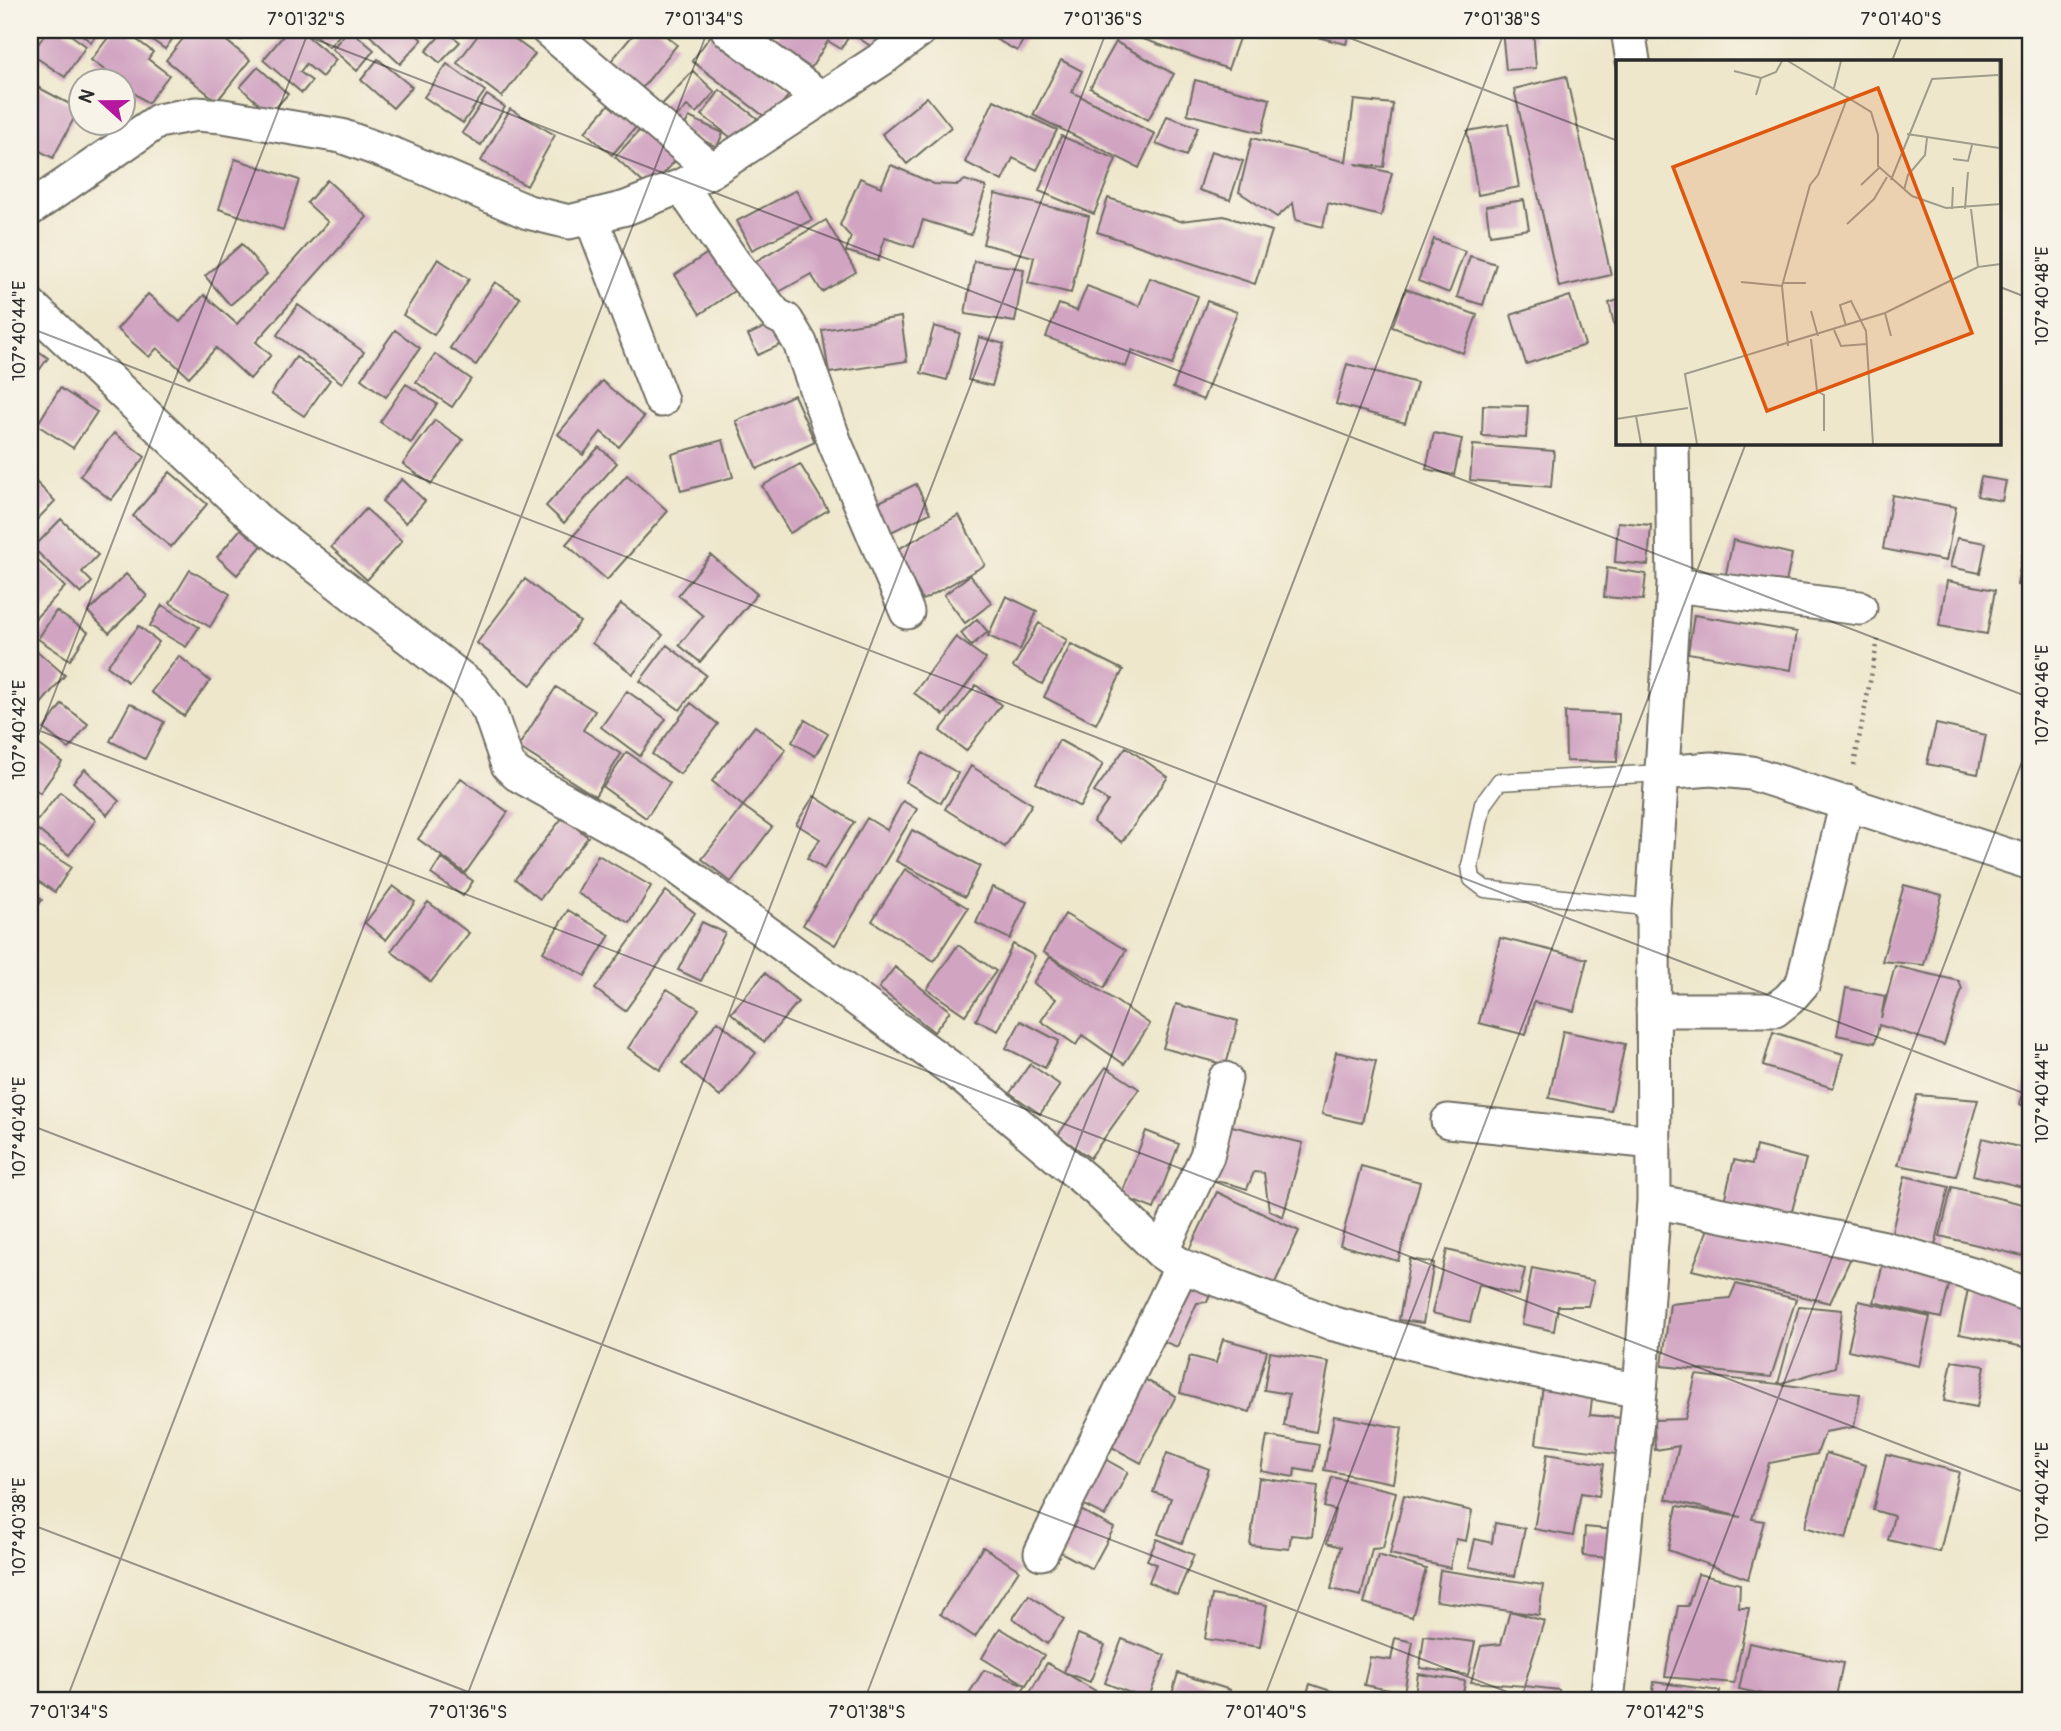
<svg xmlns="http://www.w3.org/2000/svg" width="2061" height="1731" viewBox="0 0 2061 1731" font-family="Pangolin,sans-serif">
	<style>
		.building { fill: #d1a4c2 }
		.lines { fill: none; stroke-linecap: round; stroke-linejoin: round }
		.service-casing { stroke: #6f6d63; stroke-width: 19 }
		.minor-casing { stroke: #6f6d63; stroke-width: 37 }
		.path { stroke: #6f6d63; stroke-width: 4.5; stroke-dasharray: 2 5; stroke-linecap: butt }
		.service { stroke: #fff; stroke-width: 16 }
		.minor { stroke: #fff; stroke-width: 33 }
		.ticks { fill: none; stroke: #2b2b2b; stroke-width: 2; stroke-opacity: 0.45 }
		.inset-road { fill: none; stroke: #a09c8c; stroke-width: 2 }
		.view { fill: #df570e; fill-opacity: 0.15; stroke: #df570e; stroke-width: 3.5 }
		.inset-edge { fill: none; stroke: #2b2b2b; stroke-width: 3.5 }
		.neatline { fill: none; stroke: #2b2b2b; stroke-width: 2.5 }
		.ticks-label { font-size: 18px; text-anchor: middle; fill: #2b2b2b }
	</style>
	<rect width="100%" height="100%" fill="#f7f3e8"/>
	<filter id="ink" filterUnits="userSpaceOnUse"><feTurbulence type="fractalNoise" baseFrequency=".0143" numOctaves="2"/><feDisplacementMap in="SourceGraphic" scale="14" xChannelSelector="R" yChannelSelector="G"/><feConvolveMatrix kernelMatrix="1 2 1 2 8 2 1 2 1" color-interpolation-filters="sRGB"/></filter>
	<filter id="wash" filterUnits="userSpaceOnUse"><feTurbulence type="fractalNoise" baseFrequency=".00686" numOctaves="4" result="noise"/><feDisplacementMap in="SourceGraphic" scale="28" xChannelSelector="R" yChannelSelector="G"/><feGaussianBlur stdDeviation="1.57" result="paint"/><feColorMatrix in="noise" values="0 0 0 0 0 0 0 0 0 0 0 0 0 0 0 0 0 1.4 0 .05"/><feComposite in="paint" operator="in"/></filter>
	<g filter="url(#wash)">
		<rect width="100%" height="100%" fill="#eee7cc"/>
		<g id="blocks">
			<!-- building -->
			<path class="building" d="M48,30H64L86,46L65,77L31,54Z
				M76,30H100L91,42Z
				M114,30H124L153,52L148,59L169,75L148,103L122,84V80H118L91,60Z
				M138,30H179L165,49Z
				M190,30H213L250,60L217,101L166,60Z
				M229,30H249L241,40Z
				M288,30H300L336,60L322,77L306,64L300,72L312,81L302,93L263,60Z
				M309,30H344L329,47Z
				M348,30H351L374,50L357,71L332,49Z
				M368,30H411L422,40L400,64L366,32Z
				M445,30L460,42L440,63L426,51Z
				M482,30H502L535,54L502,97L457,63Z
				M507,30H526L519,39Z
				M637,30H659L677,45L638,93L606,67Z
				M781,30H892L878,51L851,33L841,49L828,41L811,68L773,43Z
				M992,30H1013L1025,37L1017,51L988,35Z
				M1130,30H1242L1228,69L1129,34Z
				M1288,30H1350L1346,44Z
				M1502,30H1533L1536,68L1506,70Z
				M714,31L792,91L769,120L692,61Z
				M1116,42L1174,74L1148,120L1090,88Z
				M378,59L412,87L393,108L361,80Z
				M1061,60L1082,71L1072,92L1155,134L1139,168L1033,115Z
				M447,64L485,91L463,123L424,97Z
				M258,67L288,94L270,114L240,87Z
				M693,71L715,92L696,113L687,106L670,124L656,111Z
				M1566,76L1611,275L1559,287L1514,89Z
				M1195,80L1270,99L1262,133L1187,114Z
				M30,83L79,109L53,158L30,146Z
				M720,90L757,118L738,143L702,115Z
				M122,93L134,99L122,122Z
				M618,94L644,118L612,155L585,132Z
				M487,95L505,107L481,145L462,133Z
				M927,97L951,127L907,164L882,134Z
				M994,100L1057,130L1037,170L1013,158L1002,181L965,162Z
				M1354,100L1393,104L1384,167L1355,164L1392,173L1381,216L1328,203L1323,227L1296,220L1293,203L1277,217L1239,192L1252,138L1346,162Z
				M510,109L555,135L527,186L481,161Z
				M1167,116L1198,127L1186,156L1156,144Z
				M689,117L723,133L717,147L682,131Z
				M649,120L683,152L650,189L615,157Z
				M1508,124L1519,187L1478,195L1467,131Z
				M1061,136L1116,159L1094,214L1039,191Z
				M1211,151L1243,161L1230,200L1199,190Z
				M235,159L299,180L283,230L219,209Z
				M891,165L934,184L958,185L965,180L986,187L971,235L923,220L914,247L885,238L878,261L846,251L851,237L840,225L860,178L881,187Z
				M327,180L367,217L256,342L271,355L250,379L216,348L189,377L157,348L149,357L117,329L148,294L180,322L204,295L237,324L328,222L307,203Z
				M796,190L812,220L752,250L737,221Z
				M995,194L1089,216L1071,293L1028,283L1034,257L983,244Z
				M1108,198L1180,221L1224,216L1272,231L1255,284L1097,232Z
				M1524,200L1529,229L1490,235L1486,206Z
				M826,220L856,272L822,292L811,274L770,297L751,264Z
				M1434,239L1465,251L1449,293L1418,281Z
				M242,244L267,274L230,305L205,276Z
				M715,248L740,287L700,314L675,275Z
				M1470,256L1496,264L1483,305L1457,297Z
				M438,259L469,279L434,335L403,315Z
				M974,261L1024,269L1015,322L965,314Z
				M1150,278L1198,296L1172,365L1132,350L1126,367L1046,337L1059,304L1077,311L1087,286L1139,306Z
				M495,282L520,298L476,365L450,348Z
				M1406,289L1477,315L1463,353L1392,327Z
				M1570,296L1585,345L1526,364L1511,315Z
				M1618,300V337H1617L1609,303Z
				M1207,301L1237,312L1203,400L1173,388Z
				M298,305L364,352L342,383L277,335Z
				M901,317L907,361L829,373L822,330Z
				M780,320L789,341L758,355L748,335Z
				M934,326L960,333L947,380L921,373Z
				M395,330L420,348L386,397L361,379Z
				M979,337L1004,344L992,386L968,380Z
				M30,345L48,358L30,383Z
				M435,354L471,379L452,407L416,382Z
				M296,357L330,380L304,416L271,394Z
				M1347,364L1417,383L1405,423L1336,404Z
				M602,381L644,417L619,447L601,432L583,455L558,434Z
				M406,384L437,404L411,443L380,422Z
				M60,388L97,412L73,448L37,425Z
				M794,395L815,442L757,469L736,421Z
				M1483,405L1528,406L1526,438L1482,436Z
				M435,420L463,440L431,484L403,464Z
				M114,433L145,457L111,500L80,476Z
				M1434,433L1462,439L1454,475L1426,469Z
				M723,440L733,477L681,491L672,454Z
				M1473,445L1554,451L1551,487L1470,480Z
				M599,447L617,463L564,523L546,506Z
				M800,464L828,510L790,533L762,486Z
				M170,472L207,504L171,547L133,516Z
				M627,475L668,511L607,580L566,544Z
				M1981,477L2006,481L2002,501L1977,496Z
				M32,478L55,501L30,527V480Z
				M402,479L425,501L406,523L382,501Z
				M916,484L930,513L887,534L873,505Z
				M1892,495L1956,507L1946,561L1883,549Z
				M366,509L402,541L367,580L331,547Z
				M959,515L985,565L923,600L895,551Z
				M61,519L98,555L82,572L92,582L81,594L33,548Z
				M1618,522L1651,525L1648,565L1615,562Z
				M244,525L264,543L237,575L217,557Z
				M1957,538L1986,543L1980,573L1950,567Z
				M1733,540L1792,554L1784,592L1725,578Z
				M2024,547L2031,548V588L2017,585Z
				M30,553L65,587L30,624Z
				M711,555L757,594L700,662L679,645L703,616L678,595Z
				M1607,568L1646,574L1643,600L1604,597Z
				M190,570L230,594L210,627L170,603Z
				M126,574L147,596L109,633L88,612Z
				M970,575L992,603L965,623L944,595Z
				M525,579L580,622L531,685L477,643Z
				M1947,581L1995,590L1987,634L1939,626Z
				M1006,596L1037,611L1020,650L988,636Z
				M621,604L663,635L633,674L592,643Z
				M162,605L199,627L186,647L150,626Z
				M56,611L88,632L70,660L38,639Z
				M1694,615L1797,632L1791,670L1688,653Z
				M977,619L988,632L971,646L961,633Z
				M1039,623L1067,640L1042,684L1013,667Z
				M139,626L159,642L128,682L107,666Z
				M956,637L986,659L944,715L914,693Z
				M1071,644L1123,670L1096,724L1044,697Z
				M30,645L65,675L30,717Z
				M667,645L706,675L680,710L640,681Z
				M179,656L210,681L184,716L151,692Z
				M976,685L1001,705L966,751L940,731Z
				M556,687L595,711L583,730L621,754L595,796L518,747Z
				M627,691L666,719L640,756L601,727Z
				M130,703L164,722L145,759L110,741Z
				M691,703L718,724L680,774L652,754Z
				M62,704L88,724L69,749L44,729Z
				M1565,712L1619,714L1617,762L1566,761Z
				M805,720L828,734L815,756L792,742Z
				M1936,724L1986,735L1978,774L1927,764Z
				M755,726L786,749L743,806L712,781Z
				M33,740L62,762L40,793L30,786V745Z
				M1059,740L1103,764L1080,807L1036,783Z
				M1126,747L1168,777L1122,842L1093,822L1108,801L1094,792Z
				M627,752L670,783L646,818L603,787Z
				M923,753L958,773L941,803L906,782Z
				M971,766L1032,804L1005,847L945,809Z
				M85,769L119,801L107,815L73,782Z
				M461,778L508,812L465,873L418,839Z
				M60,792L96,820L69,855L33,826Z
				M814,796L854,822L824,869L807,858L820,839L796,824Z
				M903,801L917,809L835,945L803,925L867,818L887,830Z
				M743,806L772,827L731,882L702,859Z
				M563,817L588,837L540,899L515,879Z
				M912,830L980,866L965,897L896,861Z
				M36,845L71,867L55,892L30,876V855Z
				M598,855L651,886L630,923L577,893Z
				M441,858L473,881L463,896L431,874Z
				M905,869L968,908L934,961L872,921Z
				M1904,885L1942,895L1924,965L1882,961Z
				M393,886L415,902L386,940L365,923Z
				M992,887L1027,902L1010,939L976,923Z
				M30,891L42,900L30,917Z
				M666,891L695,913L625,1011L595,989Z
				M428,902L469,933L431,982L391,951Z
				M568,910L610,935L585,976L543,952Z
				M1065,914L1126,950L1104,988L1043,952Z
				M702,922L725,933L701,981L678,970Z
				M1500,938L1587,959L1574,1011L1534,1002L1526,1035L1479,1023Z
				M1013,944L1035,956L998,1031L976,1020Z
				M958,945L996,971L965,1015L927,989Z
				M1050,957L1150,1024L1124,1064L1082,1035L1076,1045L1041,1021L1056,999L1033,983Z
				M1895,966L1959,981L1962,989L1944,1045L1879,1025L1875,1043L1837,1035L1846,988L1885,996L1881,1018Z
				M895,967L950,1011L934,1032L879,988Z
				M765,973L798,1002L764,1042L731,1013Z
				M667,989L699,1009L660,1070L628,1048Z
				M1176,1004L1238,1021L1226,1065L1163,1048Z
				M718,1021L756,1053L720,1097L682,1064Z
				M1021,1021L1059,1041L1045,1068L1006,1048Z
				M1563,1031L1625,1044L1611,1111L1549,1098Z
				M1773,1032L1843,1054L1833,1088L1763,1066Z
				M1336,1052L1376,1061L1362,1123L1322,1114Z
				M1030,1064L1060,1085L1040,1114L1010,1093Z
				M2030,1065H2031V1111L2020,1104Z
				M1106,1067L1139,1089L1090,1158L1058,1135Z
				M1917,1095L1978,1100L1956,1176L1898,1165Z
				M1219,1123L1303,1143L1283,1217L1269,1210L1264,1173L1254,1172L1247,1189L1231,1184L1207,1180Z
				M1146,1131L1179,1144L1154,1209L1121,1196Z
				M1982,1138L2031,1150V1189L1973,1175Z
				M1756,1146L1806,1159L1789,1222L1723,1205L1734,1160L1752,1164Z
				M1361,1166L1420,1182L1398,1261L1340,1245Z
				M1905,1176L1949,1187L1934,1250L1890,1240Z
				M1952,1187L2031,1206V1258L1940,1236Z
				M1217,1192L1299,1231L1272,1289L1189,1250Z
				M1711,1221L1854,1251L1830,1303L1692,1270Z
				M1447,1250L1525,1269L1519,1295L1479,1285L1470,1322L1432,1313Z
				M1410,1259L1434,1263L1423,1323L1399,1320Z
				M1883,1263L1951,1278L1941,1318L1874,1302Z
				M1532,1268L1594,1281L1588,1306H1558L1554,1331L1522,1324Z
				M1182,1275L1213,1289L1207,1302L1197,1303L1177,1347L1153,1337Z
				M1736,1284L1796,1299L1771,1377L1662,1366L1670,1304L1730,1298Z
				M1968,1289L2027,1302L2024,1318L2031,1320L2029,1348L1959,1334Z
				M1859,1301L1930,1317L1919,1366L1848,1350Z
				M1799,1306L1842,1310L1835,1367L1778,1384L1860,1394L1854,1427L1825,1432L1817,1454L1769,1463L1752,1519L1764,1521L1748,1579L1668,1550L1677,1506L1741,1517L1666,1499L1679,1446L1655,1450L1654,1420L1685,1419L1696,1375L1778,1384Z
				M1223,1339L1267,1351L1250,1412L1180,1393L1190,1356L1216,1363Z
				M1270,1352L1329,1362L1316,1432L1284,1426L1289,1394L1264,1390Z
				M1952,1361L1985,1366L1977,1407L1944,1401Z
				M1144,1379L1176,1396L1141,1463L1110,1446Z
				M1543,1385L1593,1391L1590,1415L1621,1418L1616,1454L1536,1444Z
				M1334,1416L1402,1428L1393,1483L1324,1470Z
				M1267,1436L1319,1445L1314,1472L1295,1469L1294,1477L1261,1471Z
				M1167,1453L1209,1469L1182,1543L1158,1534L1171,1498L1153,1492Z
				M1826,1453L1866,1465L1846,1539L1805,1527Z
				M1547,1454L1604,1464L1599,1496L1581,1493L1573,1536L1534,1529Z
				M1886,1454L1959,1472L1940,1552L1888,1540L1894,1516L1873,1510Z
				M1101,1457L1128,1472L1105,1516L1078,1502Z
				M1332,1477L1396,1492L1383,1548L1372,1549L1361,1596L1331,1589L1341,1547L1327,1543L1335,1510L1324,1507Z
				M1259,1478L1318,1486L1312,1537L1291,1535L1289,1549L1250,1545Z
				M1404,1495L1472,1511L1466,1541L1456,1539L1450,1568L1390,1554Z
				M1075,1507L1114,1528L1092,1569L1053,1548Z
				M1495,1523L1525,1528L1515,1576L1469,1567L1475,1539L1492,1543Z
				M1585,1527L1615,1530L1612,1558L1583,1556Z
				M1157,1539L1194,1555L1177,1595L1149,1582L1156,1564L1147,1560Z
				M983,1547L1019,1570L975,1637L940,1614Z
				M1378,1555L1426,1569L1412,1617L1364,1603Z
				M1440,1570L1543,1585L1539,1615L1436,1601Z
				M1698,1574L1740,1584L1739,1608H1749L1734,1683L1665,1677L1678,1606H1688Z
				M1029,1595L1064,1619L1047,1644L1013,1618Z
				M1212,1595L1267,1605L1260,1647L1205,1639Z
				M1510,1611L1544,1621L1524,1686L1471,1682L1481,1646L1501,1644Z
				M1000,1628L1044,1655L1026,1685L982,1658Z
				M1078,1634L1105,1645L1090,1682L1064,1672Z
				M1424,1636L1475,1642L1468,1675L1420,1668Z
				M1395,1638L1413,1642L1404,1693L1364,1685L1370,1657L1391,1660Z
				M1122,1639L1165,1655L1148,1700L1105,1683Z
				M1749,1643L1843,1663L1835,1701H1794L1739,1689Z
				M1047,1663L1060,1670L1113,1701H1025Z
				M984,1670L1026,1685L1014,1701H964Z
				M1178,1673L1230,1690L1226,1701H1170Z
				M1418,1674L1465,1681L1462,1701H1414Z
				M1654,1682L1720,1691L1718,1701H1652Z
				M1310,1684L1343,1695L1341,1701H1304Z
				M1524,1686L1559,1690L1558,1701H1523Z
				M1379,1693L1410,1700V1701H1378Z"/>
		</g>
	</g>
	<g filter="url(#ink)">
		<use href="#blocks" fill-opacity="0" stroke="#6f6d63" stroke-width="2"/>
		<g class="lines">
			<defs>
				<path id="service" d="M1653,908L1485,889L1472,879L1470,866L1483,804L1499,782L1662,773"/>
				<path id="minor" d="M548,30L712,170
					M728,30L821,98
					M1628,30L1633,61
					M681,186L734,263L776,315L786,320L800,343L835,443L907,612
					M30,209L158,121L196,114L223,116L341,136L397,156L528,212L569,222L626,208L681,186L712,170L883,58L920,30
					M591,217L661,400
					M30,305L256,519L471,686L489,710L508,765L517,774L654,850L964,1078L1098,1191L1161,1252L1182,1266L1334,1324L1482,1360L1640,1391
					M1674,585L1860,608
					M1662,773L1711,769L1751,773L2031,863
					M1653,1010H1775L1789,999L1803,983L1847,802
					M1448,1121L1654,1142
					M1654,1201L1884,1248L1976,1275L2031,1296
					M1161,1252L1207,1156L1225,1079
					M1041,1553L1182,1266
					M1607,1701L1640,1391L1654,1201L1653,908L1674,585L1672,443"/>
			</defs>
			<!-- service casing -->
			<use href="#service" class="service-casing"/>
			<!-- minor casing -->
			<use href="#minor" class="minor-casing"/>
			<!-- path -->
			<path class="path" d="M1854,765L1878,640"/>
			<!-- service -->
			<use href="#service" class="service"/>
			<!-- minor -->
			<use href="#minor" class="minor"/>
		</g>
	</g>
	<!-- ticks -->
	<path class="ticks" d="M291,30L2031,698M1329,30L1618,141M1892,61L1904,30M2000,287L2031,299M30,328L2031,1096M30,727L2031,1495M30,757L309,30M30,1125L1531,1701M30,1524L492,1701M66,1701L708,30M465,1701L1107,30M864,1701L1505,30M1263,1701L1746,443M1662,1701L2031,738"/>
	<!-- overview -->
	<g transform="translate(1616 60)">
		<rect width="385" height="385" fill="#eee7cc"/>
		<path class="inset-road" d="M172,1L255,52L262,75V106L296,136L330,148L385,144M383,1L384,145M118,11L145,18M218,28L225,1M140,35L145,18L160,12L166,1M291,74L383,88M337,99L352,101L356,85M275,120L316,19L382,15M245,125L263,108M288,130L292,115L309,95L311,78M336,149L337,127M349,149L352,112M355,149L362,207L385,204M231,164L258,139L271,117M125,222L166,226M167,223H190M195,251L202,276M269,253L275,276M230,266L224,245L235,241L250,271L257,384M218,270L225,286L251,284M195,279L201,331L208,335V371M172,286L166,226L194,125L202,115L232,36M20,356L25,384M0,359L72,348M81,384L69,314L269,253L362,207"/>
		<path class="view" d="M262,28L356,273L151,351L57,107Z"/>
		<rect width="385" height="385" class="inset-edge"/>
	</g>
	<!-- margin -->
	<rect width="2061" height="1731" fill="none" stroke="#f7f3e8" stroke-width="77"/>
	<!-- north arrow -->
	<g transform="translate(102 102) rotate(291)"><circle r="33" fill="#f7f3e8" stroke="#a5a39c" stroke-width="2"/>
	<path d="M0-5L12 26L0 18L-12 26Z" fill="#b5179e"/>
	<text y="-10" font-size="19" font-weight="bold" text-anchor="middle" fill="#2b2b2b">N</text>
	</g>
	<rect x="38" y="38" width="1984" height="1654" class="neatline"/>
	<g class="ticks-label">
		<text x="306" y="25">7°01'32"S</text>
		<text x="704" y="25">7°01'34"S</text>
		<text x="1103" y="25">7°01'36"S</text>
		<text x="1502" y="25">7°01'38"S</text>
		<text x="1901" y="25">7°01'40"S</text>
		<text transform="translate(2042 296) rotate(-90)" y="6">107°40'48"E</text>
		<text transform="translate(19 331) rotate(-90)" y="6">107°40'44"E</text>
		<text transform="translate(2042 695) rotate(-90)" y="6">107°40'46"E</text>
		<text transform="translate(19 730) rotate(-90)" y="6">107°40'42"E</text>
		<text transform="translate(2042 1093) rotate(-90)" y="6">107°40'44"E</text>
		<text transform="translate(19 1128) rotate(-90)" y="6">107°40'40"E</text>
		<text transform="translate(2042 1492) rotate(-90)" y="6">107°40'42"E</text>
		<text transform="translate(19 1527) rotate(-90)" y="6">107°40'38"E</text>
		<text x="69" y="1718">7°01'34"S</text>
		<text x="468" y="1718">7°01'36"S</text>
		<text x="867" y="1718">7°01'38"S</text>
		<text x="1266" y="1718">7°01'40"S</text>
		<text x="1665" y="1718">7°01'42"S</text>
	</g>
</svg>
